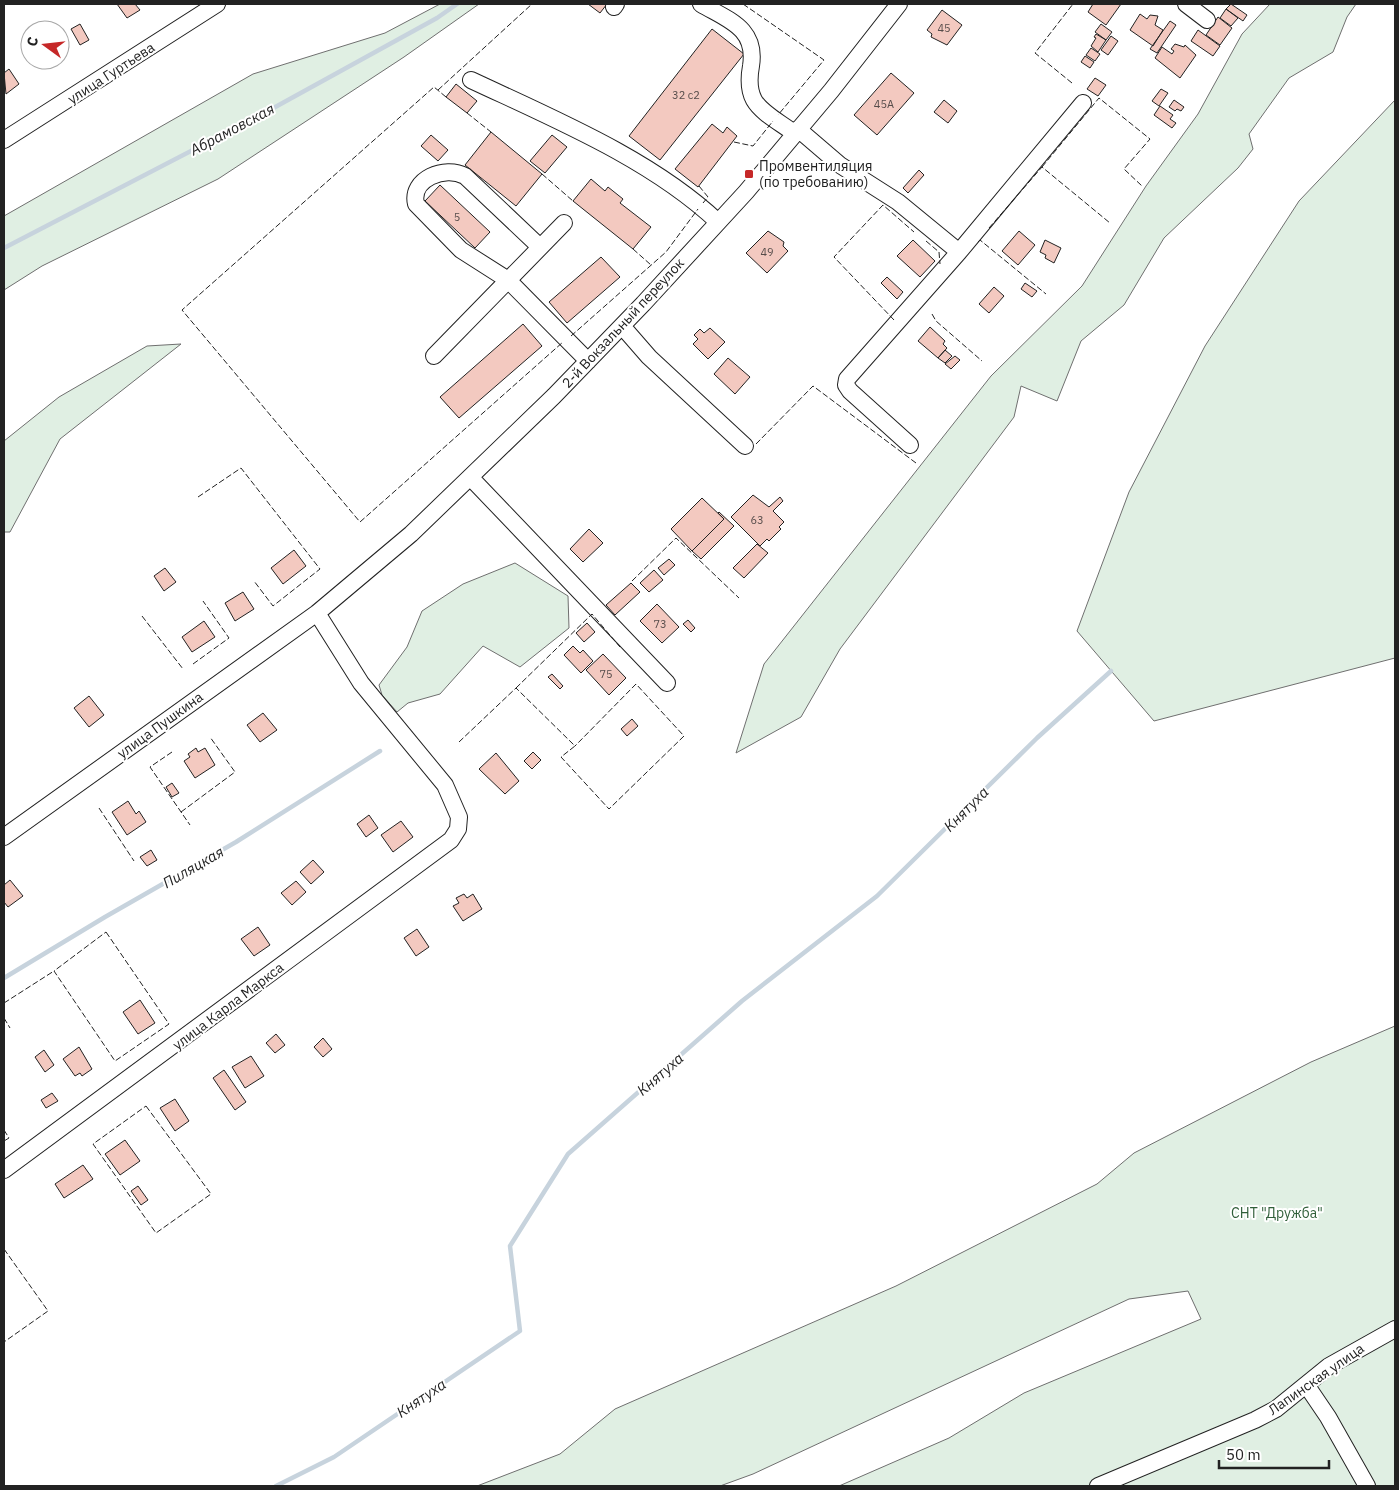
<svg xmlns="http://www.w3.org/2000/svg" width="1399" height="1490" viewBox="0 0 1399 1490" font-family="'IBM Plex Sans',sans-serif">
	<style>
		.green { fill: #e0efe3; stroke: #6f6f6f }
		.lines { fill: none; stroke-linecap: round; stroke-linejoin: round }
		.stream { stroke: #c7d3dd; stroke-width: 4.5 }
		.building { fill: #f3c9c0; stroke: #222 }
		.minor-casing { stroke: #222; stroke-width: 18 }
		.minor { stroke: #fff; stroke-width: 16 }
		.fence { stroke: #222; stroke-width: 1; stroke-dasharray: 6 2.5; stroke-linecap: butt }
		.poi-dot { fill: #c62828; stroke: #fff; stroke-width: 2 }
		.labels { text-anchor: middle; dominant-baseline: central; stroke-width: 4; stroke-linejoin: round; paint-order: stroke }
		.number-label { font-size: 11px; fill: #564c4a }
		.street-label { font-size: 14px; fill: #222; stroke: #fff }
		.poi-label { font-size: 14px; fill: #222; stroke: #fff; text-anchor: start }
		.park-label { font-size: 14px; fill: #2f5e38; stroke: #fff }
		.water-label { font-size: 15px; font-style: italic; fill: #222; stroke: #fff }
	</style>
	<rect width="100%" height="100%" fill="#fff"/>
	<!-- green -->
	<path class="green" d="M440,4H479L404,57L218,179L42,266L4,290V216L253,74L385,33Z
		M1270,4H1356L1347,17L1333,52L1289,78L1249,134L1253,149L1238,168L1164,238L1124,305L1081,341L1057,401L1021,386L1014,417L840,649L801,717L736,753L764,664L991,376L1082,286L1146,186L1198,114L1242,34Z
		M1395,100V658L1154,721L1077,631L1129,492L1205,346L1299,201Z
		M181,344L60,439L10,532H4V441L59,397L147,346Z
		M515,563L568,596L569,628L520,667L483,646L440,694L408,703L397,712L382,695L379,685L407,647L422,611L463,584Z
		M1395,1026V1486H839L949,1438L1024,1393L1201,1319L1188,1291L1129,1299L753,1474L720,1486H477L560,1454L615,1409L896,1286L1097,1184L1134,1153L1311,1062Z"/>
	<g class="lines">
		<!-- stream -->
		<path class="stream" d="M4,248L268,111L437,18L457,4
			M4,978L105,917L236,842L380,751
			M276,1486L334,1457L520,1331L510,1246L568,1154L742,1001L877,896L1037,738L1111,671"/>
	</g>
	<!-- building -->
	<path class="building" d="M117,4H135L140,10L127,18Z
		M588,4H607L600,13Z
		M1093,4H1121L1106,25L1088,12Z
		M1231,4L1247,15L1243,21L1226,9Z
		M1226,9L1238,18L1231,26L1220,18Z
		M942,10L962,25L947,45L931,37L932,34L927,30Z
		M1140,14L1147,19L1150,15L1158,16L1155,25L1163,30L1153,46L1130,30Z
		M1218,17L1232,28L1220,45L1206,35Z
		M1170,21L1176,25L1157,53L1150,49Z
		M80,24L89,40L80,45L71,29Z
		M1101,24L1112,32L1106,40L1095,32Z
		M712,29L744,54L660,160L629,136Z
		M1198,30L1220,46L1213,56L1191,41Z
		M1096,34L1106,40L1098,52L1091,46L1096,38L1094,37Z
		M1111,36L1118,41L1108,55L1101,50Z
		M1175,44L1184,47L1185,45L1196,55L1180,78L1155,58L1162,47L1172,54L1174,51L1171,49Z
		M1091,48L1100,54L1095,61L1086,55Z
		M60,51L64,58L50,67L44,60H60Z
		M1085,56L1094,62L1090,68L1081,62Z
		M9,69L19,84L6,94L4,73Z
		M891,73L914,93L877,135L854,115Z
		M1095,78L1106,85L1098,96L1087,89Z
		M456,84L477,101L467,113L446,97Z
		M1161,89L1168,93L1159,106L1152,101Z
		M944,100L957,111L948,123L934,112Z
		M1174,100L1184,107L1181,111L1177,109L1175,111L1169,107Z
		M1160,106L1173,115L1170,119L1176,123L1172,128L1154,115Z
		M712,124L723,133L727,127L737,136L698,187L675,169Z
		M491,132L542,174L516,206L465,165Z
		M431,135L448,150L438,161L421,146Z
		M552,135L567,147L545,173L530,161Z
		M919,170L924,175L908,193L903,188Z
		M591,179L605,191L608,187L623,199L620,203L651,227L633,249L573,201Z
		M440,185L490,232L475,248L425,201Z
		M768,231L784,242L783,246L788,251L767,273L746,253Z
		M1019,231L1035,245L1018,265L1002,251Z
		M913,240L935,261L920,277L897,256Z
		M1045,240L1061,248L1054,263L1045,258L1046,255L1040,252Z
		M601,257L620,277L567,323L549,302Z
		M887,277L903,292L897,299L881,283Z
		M1025,283L1037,291L1032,297L1021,289Z
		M994,287L1004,296L989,313L979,304Z
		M523,324L542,346L459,418L440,397Z
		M930,327L945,341L943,344L947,348L938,358L918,341Z
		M710,328L725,342L708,359L693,344L698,339L694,335L700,329L704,333Z
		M945,350L952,356L945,363L938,358Z
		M955,356L960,360L951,369L945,364Z
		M728,358L750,377L735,394L714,374Z
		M753,495L769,507L780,497L783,501L773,511L784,522L779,527L781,529L769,541L767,539L760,546L731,517Z
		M702,498L724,519L692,551L671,529Z
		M719,512L734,526L701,559L692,551L724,519L718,513Z
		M589,529L603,543L583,562L570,549Z
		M757,544L768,553L744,578L733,568Z
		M294,550L306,566L283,584L271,568Z
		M669,559L675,565L664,575L658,568Z
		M165,568L176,582L164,591L154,576Z
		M654,570L663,580L649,592L640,583Z
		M631,583L640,592L615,615L606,605Z
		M243,592L254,609L235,621L225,603Z
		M657,604L679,627L662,643L640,621Z
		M688,620L695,628L691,632L683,624Z
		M204,621L215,637L192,652L182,637Z
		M587,623L595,632L584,642L576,633Z
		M573,646L580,653L583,650L593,661L581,673L564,655Z
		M603,654L626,678L609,695L586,670Z
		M552,674L563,686L560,689L548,677Z
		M89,696L104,715L89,727L74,708Z
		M263,713L277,730L260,742L247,725Z
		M632,719L638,726L627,736L621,729Z
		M196,748L198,752L205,748L215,765L195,778L184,761L190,757L188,754Z
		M533,752L541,760L532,769L524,761Z
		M496,753L519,781L505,794L479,769Z
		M172,783L179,793L172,797L166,787Z
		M128,801L136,814L139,811L146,822L127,835L112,812Z
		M369,815L378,828L366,837L357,824Z
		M401,821L413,837L393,852L381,835Z
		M151,850L157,860L147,866L140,857Z
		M313,860L324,872L311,884L300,872Z
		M10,880L23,896L8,907L4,902V885Z
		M296,881L306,892L292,905L281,893Z
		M464,894L467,898L473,894L482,909L463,921L453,906L459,903L456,898Z
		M258,927L270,945L254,956L241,939Z
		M417,929L429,947L416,956L404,938Z
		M140,1000L155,1023L138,1034L123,1012Z
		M276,1034L285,1045L275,1053L266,1043Z
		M323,1038L332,1049L323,1057L314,1047Z
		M79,1047L92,1069L82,1076L80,1073L75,1076L63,1059Z
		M44,1050L54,1065L45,1072L35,1057Z
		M251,1056L264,1076L245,1088L232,1067Z
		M224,1070L246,1102L235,1110L213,1078Z
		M52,1093L58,1101L46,1108L41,1100Z
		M175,1099L189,1121L175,1131L160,1108Z
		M125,1140L140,1161L120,1175L105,1154Z
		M83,1165L93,1179L64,1198L55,1184Z
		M138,1186L148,1200L141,1205L131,1191Z"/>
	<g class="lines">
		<defs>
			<path id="minor" d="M701,4C728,20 757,28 751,66C749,77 748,89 754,100C762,114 783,124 795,134
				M1186,4L1207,20
				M614,7L616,4
				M471,80C554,119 651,159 718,222
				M798,129L840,165L898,202L959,252
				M4,140L217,4
				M540,247L465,176C445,165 410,179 416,204L461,250L508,280L588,361
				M622,326L649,357L745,446
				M434,356L564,223
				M910,445L850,391L846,385L847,379L959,252L1083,103
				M471,478L667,683
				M4,837L317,613L411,534L554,396L643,304L746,192L831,91L899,4
				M4,1170L451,840L458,829L459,817L445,785L361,683L317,613
				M1307,1386L1328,1417L1367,1486
				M1098,1486L1255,1420L1276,1409L1329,1366L1395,1329"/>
		</defs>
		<!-- minor casing -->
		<use href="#minor" class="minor-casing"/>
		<!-- minor -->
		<use href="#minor" class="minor"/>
		<!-- fence -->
		<path class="fence" d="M743,4L824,60L778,115
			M965,4L966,5
			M1072,83L1035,53L1073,4
			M438,90L532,4
			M446,97L434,87L182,310L360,522L563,342
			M467,113L491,132
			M734,142L753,146L773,121
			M1042,167L1099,98L1150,139L1124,169L1142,186
			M542,174L573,201
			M699,186L708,197L703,203
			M989,228L1042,167L1110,223
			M926,241L939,252L940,264
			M978,242L980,240L1046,294
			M633,249L651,265
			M932,314L936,321L982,361
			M894,320L834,257L883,205L914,232
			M571,336L666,252L698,209
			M756,444L813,386L916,463
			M198,497L241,468L320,569L273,606L254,581
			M632,581L676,538L739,598
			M142,616L183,669
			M193,664L229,638L203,601
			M516,688L592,614L620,647
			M459,742L516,688L575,746L561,757L609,809L684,736L636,684L575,746
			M172,752L150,767L190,825
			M4,795V798
			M99,808L134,861
			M181,812L235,772L210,737
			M106,932L169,1024L115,1061L54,971Z
			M4,1003L54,971
			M4,1018L10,1028
			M146,1106L211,1194L156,1233L93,1144Z
			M4,1130L9,1138L4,1141
			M4,1249L48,1311L4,1342"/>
	</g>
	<!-- markers -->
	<rect class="poi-dot" x="744" y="169" width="10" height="10" rx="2.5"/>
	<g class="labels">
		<!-- number labels -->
		<g class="number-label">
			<text x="944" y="28">45</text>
			<text x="686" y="95">32 с2</text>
			<text x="884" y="104">45А</text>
			<text x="457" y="217">5</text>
			<text x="767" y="252">49</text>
			<text x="757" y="520">63</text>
			<text x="660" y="624">73</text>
			<text x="606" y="674">75</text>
		</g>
		<!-- street labels -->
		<g class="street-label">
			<text transform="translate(111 73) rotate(-33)">улица Гуртьева</text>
			<text transform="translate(623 323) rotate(-47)">2-й Вокзальный переулок</text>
			<text transform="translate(160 725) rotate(-36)">улица Пушкина</text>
			<text transform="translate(228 1006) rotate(-37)">улица Карла Маркса</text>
			<text transform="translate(1316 1379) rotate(-35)">Лапинская улица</text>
		</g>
		<!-- poi labels -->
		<g class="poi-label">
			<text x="759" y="166">Промвентиляция<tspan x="759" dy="16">(по требованию)</tspan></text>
		</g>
		<!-- park labels -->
		<g class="park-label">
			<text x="1277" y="1213">СНТ "Дружба"</text>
		</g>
		<!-- water labels -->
		<g class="water-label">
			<text transform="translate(232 129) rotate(-28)">Абрамовская</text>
			<text transform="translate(966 809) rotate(-45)">Княтуха</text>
			<text transform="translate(193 867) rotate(-30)">Пиляцкая</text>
			<text transform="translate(660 1074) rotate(-41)">Княтуха</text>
			<text transform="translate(421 1398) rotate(-34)">Княтуха</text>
		</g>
	</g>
	<!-- border -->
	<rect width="1399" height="1490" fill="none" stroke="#222222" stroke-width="10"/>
	<!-- north arrow -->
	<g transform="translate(45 45) rotate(285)"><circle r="24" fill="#ffffff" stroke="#a7a7a7"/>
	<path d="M0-4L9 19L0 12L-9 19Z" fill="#c62828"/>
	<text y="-8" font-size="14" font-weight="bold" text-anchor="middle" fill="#222222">С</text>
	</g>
	<!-- scale -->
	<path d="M1219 1460v8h110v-8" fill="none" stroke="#222222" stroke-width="2.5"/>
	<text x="1226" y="1460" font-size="15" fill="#222222" stroke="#ffffff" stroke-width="4" paint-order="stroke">50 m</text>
</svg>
